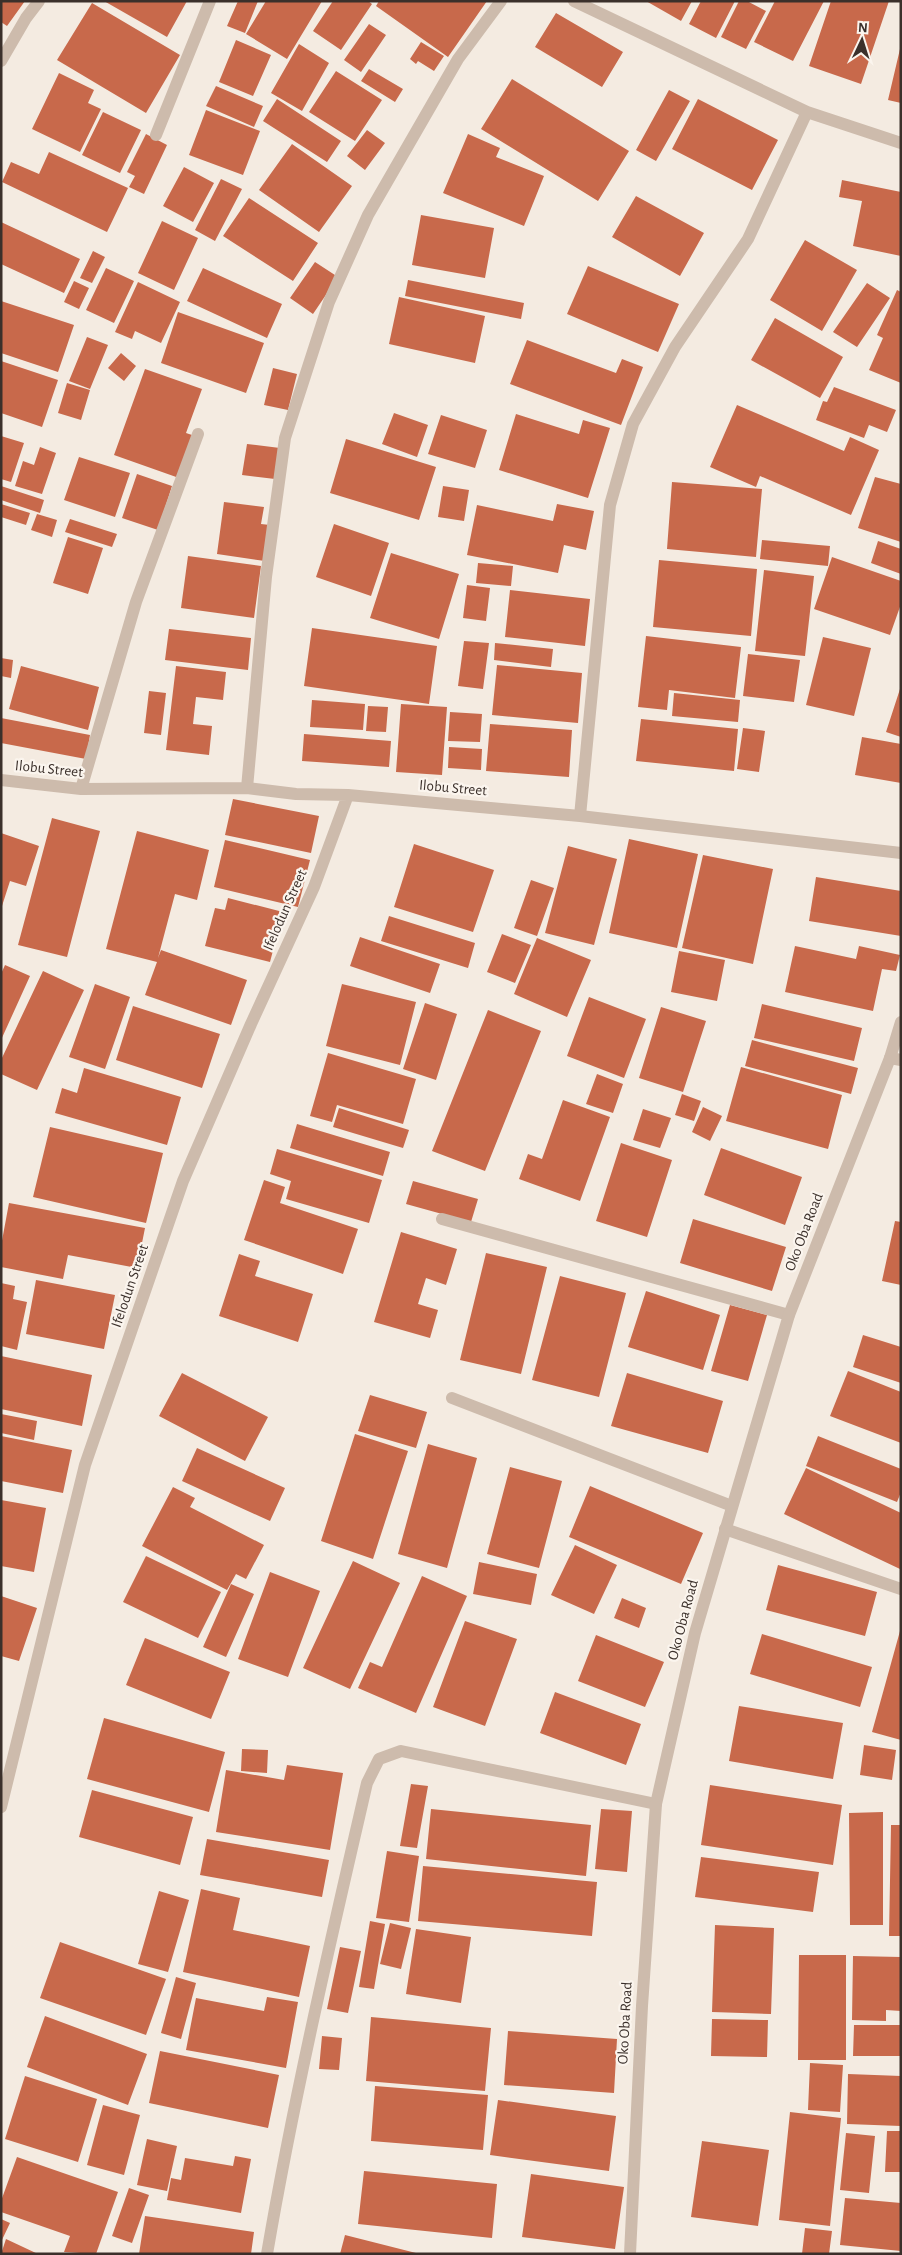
<svg xmlns="http://www.w3.org/2000/svg" width="902" height="2255" viewBox="0 0 902 2255" font-family="'Alegreya Sans',sans-serif">
	<style>
		.building { fill: #c8694b }
		.lines { fill: none; stroke-linecap: round; stroke-linejoin: round }
		.minor { stroke: #cdbbac; stroke-width: 12 }
		.tertiary { stroke: #cdbbac; stroke-width: 12 }
		.labels { text-anchor: middle; dominant-baseline: central; stroke-width: 4.5; stroke-linejoin: round; paint-order: stroke }
		.street-label { font-size: 15px; fill: #3b302b; stroke: #fbf5ee }
	</style>
	<rect width="100%" height="100%" fill="#f4ebe1"/>
	<!-- building -->
	<path class="building" d="M1,1H25L7,26L1,22Z
		M104,1H187L167,37Z
		M238,1H258L245,33L227,26Z
		M266,1H322L287,59L246,34Z
		M333,1H368L372,4L341,50L313,31Z
		M379,1H487L448,57L376,6Z
		M646,1H692L681,21Z
		M701,1H735L716,38L689,24Z
		M739,1H747L766,11L746,49L721,37Z
		M775,1H824L793,61L754,42Z
		M831,1H889L861,84L809,66Z
		M92,3L180,55L146,113L57,60Z
		M556,13L623,52L602,87L535,47Z
		M369,24L386,35L361,72L344,60Z
		M236,40L271,55L253,96L219,82Z
		M421,42L444,56L434,71L418,61L416,64L410,59Z
		M299,44L329,63L302,111L271,93Z
		M900,49H901V103L888,100Z
		M369,69L403,89L395,102L361,81Z
		M336,71L382,100L355,141L309,112Z
		M59,73L94,90L88,103L101,109L80,152L32,129Z
		M512,79L629,151L598,201L481,129Z
		M216,86L263,106L254,127L206,106Z
		M669,90L690,101L656,161L636,150Z
		M277,99L341,141L327,162L263,121Z
		M698,99L778,140L752,190L672,149Z
		M206,110L260,131L243,175L189,155Z
		M103,112L141,130L120,173L82,155Z
		M367,130L385,143L365,170L347,156Z
		M146,134L167,145L144,194L129,187L135,176L127,172Z
		M468,134L500,148L496,157L544,176L524,226L443,193Z
		M292,144L352,186L319,232L259,190Z
		M49,152L128,188L107,232L2,182L11,162L39,174Z
		M184,167L214,183L193,222L163,206Z
		M221,179L242,189L215,241L195,230Z
		M842,180L901,192V256L853,246L862,201L839,197Z
		M636,196L704,233L680,276L612,237Z
		M249,198L318,243L293,281L223,236Z
		M421,215L494,228L485,278L412,265Z
		M162,221L198,238L174,290L138,273Z
		M1,222L80,259L64,293L1,264Z
		M805,240L857,270L822,331L770,300Z
		M93,251L105,257L92,283L80,278Z
		M315,262L338,277L313,314L290,298Z
		M588,266L679,304L658,352L567,314Z
		M106,268L134,281L114,323L86,310Z
		M203,268L282,304L267,338L187,301Z
		M408,280L524,303L521,319L405,296Z
		M74,281L89,288L79,309L64,302Z
		M138,282L180,302L161,343L135,331L132,339L115,332Z
		M867,283L890,298L857,347L833,332Z
		M897,290L901,292V383L869,370L883,338L877,335Z
		M399,297L485,316L475,363L389,344Z
		M1,301L74,325L58,372L1,353Z
		M178,312L264,343L246,393L161,363Z
		M775,318L843,357L820,398L751,360Z
		M87,337L108,345L90,389L69,381Z
		M527,340L616,373L622,359L643,367L621,425L510,384Z
		M121,353L136,366L124,381L108,368Z
		M1,361L58,380L42,427L1,413Z
		M273,368L297,374L288,410L264,405Z
		M145,369L202,389L186,433L195,436L179,478L114,455Z
		M67,383L90,390L81,420L58,413Z
		M834,387L896,410L887,432L869,425L864,438L816,420L823,401L827,402Z
		M737,405L844,451L850,437L879,450L851,515L760,476L756,487L710,467Z
		M394,413L428,425L417,457L382,444Z
		M516,414L579,434L583,420L610,428L588,498L499,470Z
		M441,415L487,430L475,468L428,454Z
		M1,436L24,443L11,482L1,479Z
		M346,439L436,467L419,520L330,493Z
		M247,444L280,448L275,479L242,475Z
		M40,447L56,453L42,494L15,486L23,461L34,465Z
		M79,457L130,473L115,517L64,500Z
		M137,474L172,486L158,530L122,518Z
		M875,477L901,484V542L858,528Z
		M672,482L762,489L756,557L667,549Z
		M1,486L44,500L40,513L1,500Z
		M443,486L469,490L464,521L438,517Z
		M224,502L264,507L261,524L270,525L265,561L217,554Z
		M1,504L30,513L26,525L1,517Z
		M557,504L594,511L586,550L564,545L558,573L467,555L477,505L553,521Z
		M37,514L57,520L52,537L31,530Z
		M70,519L117,534L112,547L65,532Z
		M334,524L389,543L371,596L316,577Z
		M68,537L103,548L88,594L53,583Z
		M762,540L830,546L828,566L760,559Z
		M878,541L901,549V574L871,563Z
		M391,553L459,574L439,639L370,618Z
		M188,556L261,566L254,618L181,608Z
		M832,557L901,581V604L890,635L814,609Z
		M659,560L757,569L751,636L653,627Z
		M478,563L513,566L511,586L476,583Z
		M764,570L814,576L805,656L755,651Z
		M467,585L490,588L486,621L463,618Z
		M510,590L590,599L585,646L505,637Z
		M312,628L437,646L429,704L304,686Z
		M169,629L251,638L248,670L165,660Z
		M646,636L741,647L735,698L669,690L667,710L638,707Z
		M823,637L871,648L854,716L806,705Z
		M464,641L489,643L483,689L458,686Z
		M495,643L553,649L551,667L494,660Z
		M748,654L800,660L794,702L743,696Z
		M1,658L13,660L11,678L1,676Z
		M497,665L582,673L578,723L492,715Z
		M21,666L99,687L88,730L9,709Z
		M176,666L226,672L223,700L196,697L193,724L212,726L209,755L166,750Z
		M900,689H901V737L886,732Z
		M149,691L166,693L161,735L144,733Z
		M674,693L740,700L738,722L672,716Z
		M312,700L365,704L363,730L310,727Z
		M401,704L447,707L442,775L396,772Z
		M368,706L388,707L386,732L366,731Z
		M450,712L482,714L480,742L448,741Z
		M1,718L90,735L86,759L1,743Z
		M641,719L738,729L734,771L636,761Z
		M490,724L572,730L569,777L486,771Z
		M743,728L765,731L759,772L737,769Z
		M304,734L391,741L389,767L302,761Z
		M862,737L901,744V783L855,775Z
		M449,747L482,749L481,770L448,768Z
		M233,799L319,816L311,853L225,835Z
		M52,818L100,831L67,957L18,945Z
		M137,831L209,850L197,900L175,894L158,958L161,950L247,980L231,1025L145,995L157,962L106,949Z
		M1,833L39,846L26,886L10,881L2,906Z
		M629,839L698,854L677,948L609,933Z
		M225,840L310,860L298,907L214,887Z
		M414,844L494,870L473,932L394,907Z
		M568,846L617,859L594,945L545,933Z
		M703,855L773,869L753,964L682,948Z
		M816,877L901,891V936L809,921Z
		M531,880L554,888L537,936L514,928Z
		M228,898L283,912L270,962L205,946L215,908L225,910Z
		M389,916L475,943L468,968L381,941Z
		M502,934L531,945L515,983L487,972Z
		M360,937L440,964L430,993L350,966Z
		M537,938L591,960L567,1017L514,994Z
		M795,946L856,959L859,946L900,955L896,971L882,969L873,1011L785,992Z
		M679,951L725,960L717,1001L671,992Z
		M5,965L30,976L1,1040V974Z
		M43,971L84,990L37,1090L1,1074V1060Z
		M95,984L130,997L105,1069L69,1057Z
		M342,984L416,1002L400,1065L326,1046Z
		M589,997L646,1019L624,1078L567,1056Z
		M425,1003L457,1014L436,1080L403,1069Z
		M762,1004L862,1028L854,1061L754,1038Z
		M133,1006L220,1034L202,1088L116,1060Z
		M661,1007L706,1021L683,1092L639,1078Z
		M488,1010L541,1031L485,1171L432,1151Z
		M752,1040L858,1068L851,1094L745,1066Z
		M328,1053L416,1079L403,1124L337,1105L332,1122L310,1116Z
		M741,1067L842,1095L828,1149L726,1121Z
		M84,1068L181,1097L167,1145L55,1113L62,1088L77,1093Z
		M597,1074L623,1084L613,1113L586,1104Z
		M682,1094L701,1101L694,1121L675,1115Z
		M563,1100L610,1117L580,1201L519,1179L528,1154L542,1159Z
		M703,1107L722,1116L710,1141L692,1132Z
		M339,1108L409,1130L403,1148L333,1127Z
		M643,1109L671,1118L660,1148L633,1140Z
		M297,1124L390,1152L383,1176L290,1148Z
		M50,1127L163,1153L146,1223L33,1197Z
		M621,1143L672,1160L647,1237L596,1221Z
		M721,1148L802,1177L785,1225L704,1195Z
		M277,1149L382,1180L369,1223L286,1199L291,1181L270,1174Z
		M264,1180L285,1187L280,1203L358,1229L343,1274L244,1240Z
		M413,1181L478,1199L471,1222L406,1204Z
		M9,1203L145,1228L137,1268L68,1255L63,1279L1,1267V1246Z
		M693,1219L786,1247L772,1291L680,1263Z
		M895,1221L901,1222V1285L882,1281Z
		M401,1232L457,1249L446,1285L426,1278L418,1304L438,1310L430,1338L374,1322Z
		M486,1253L547,1267L521,1374L460,1360Z
		M239,1254L260,1261L255,1276L313,1294L298,1342L219,1316Z
		M560,1276L626,1293L599,1397L532,1380Z
		M36,1280L115,1295L104,1349L26,1334Z
		M1,1283L15,1286L13,1299L27,1302L17,1350L1,1346Z
		M646,1291L720,1315L703,1370L628,1347Z
		M730,1305L767,1315L748,1381L711,1371Z
		M863,1335L901,1347V1383L853,1367Z
		M1,1356L92,1375L82,1426L1,1409Z
		M848,1371L901,1392V1443L830,1416Z
		M182,1373L268,1417L245,1461L159,1416Z
		M627,1373L723,1401L708,1453L611,1426Z
		M370,1395L427,1412L416,1448L358,1431Z
		M1,1414L37,1421L34,1440L1,1433Z
		M355,1434L408,1451L373,1559L321,1541Z
		M1,1436L72,1450L63,1493L1,1481Z
		M818,1436L901,1469V1492L897,1502L806,1466Z
		M428,1444L477,1458L447,1568L398,1554Z
		M197,1448L285,1488L270,1521L182,1481Z
		M510,1467L562,1481L539,1568L487,1554Z
		M806,1468L901,1513L900,1569L784,1514Z
		M590,1486L703,1533L681,1584L569,1537Z
		M173,1487L195,1498L190,1507L264,1545L246,1579L236,1574L227,1590L142,1546Z
		M1,1500L46,1508L34,1572L1,1566Z
		M575,1545L617,1565L594,1614L551,1595Z
		M146,1556L221,1592L198,1638L123,1602Z
		M353,1561L400,1583L350,1689L303,1668Z
		M479,1562L537,1574L531,1605L473,1594Z
		M778,1565L877,1592L865,1636L766,1610Z
		M270,1572L320,1591L288,1677L238,1659Z
		M422,1576L467,1596L416,1713L358,1688L370,1662L382,1667Z
		M231,1584L254,1594L226,1657L203,1647Z
		M1,1596L37,1608L19,1661L1,1656Z
		M622,1598L646,1608L639,1628L614,1618Z
		M465,1621L517,1639L485,1726L433,1707Z
		M900,1631H901V1740L872,1732Z
		M762,1634L872,1667L860,1707L750,1674Z
		M596,1635L664,1662L645,1707L578,1681Z
		M145,1638L230,1672L211,1719L126,1685Z
		M555,1692L641,1724L626,1765L540,1733Z
		M739,1706L843,1723L833,1779L729,1761Z
		M104,1718L225,1752L209,1812L87,1779Z
		M864,1745L896,1750L892,1780L860,1775Z
		M242,1749L268,1750L267,1773L241,1771Z
		M287,1765L343,1773L330,1850L216,1832L226,1770L284,1780Z
		M411,1784L428,1786L417,1848L400,1846Z
		M710,1785L842,1805L833,1865L701,1845Z
		M92,1790L193,1817L180,1865L79,1837Z
		M431,1809L591,1825L586,1876L426,1859Z
		M601,1809L632,1811L627,1872L595,1869Z
		M883,1812V1925H850L849,1813Z
		M891,1825H901V1936H889Z
		M207,1839L329,1860L322,1897L200,1875Z
		M387,1851L419,1856L409,1922L376,1918Z
		M701,1857L819,1872L813,1912L695,1897Z
		M423,1866L597,1882L592,1936L418,1921Z
		M201,1889L240,1898L233,1930L310,1946L299,1997L183,1972Z
		M159,1891L189,1900L168,1972L138,1964Z
		M370,1921L385,1924L374,1989L359,1987Z
		M390,1923L411,1928L401,1969L380,1964Z
		M715,1925L774,1928L771,2014L712,2012Z
		M416,1929L471,1937L461,2003L406,1994Z
		M60,1942L166,1979L146,2035L40,1998Z
		M340,1947L361,1951L348,2013L327,2009Z
		M799,1955H846V2060H798Z
		M853,1956L901,1957V2011L886,2010V2021L852,2020Z
		M176,1977L196,1983L181,2039L161,2033Z
		M267,1997L298,2002L286,2068L186,2050L196,1998L264,2011Z
		M45,2016L147,2054L128,2105L27,2067Z
		M371,2017L491,2028L485,2091L366,2081Z
		M712,2019L768,2020L767,2057L711,2056Z
		M854,2025H901V2056H853Z
		M508,2031L617,2039L614,2093L504,2085Z
		M322,2036L342,2038L339,2070L319,2069Z
		M160,2051L279,2075L268,2128L149,2103Z
		M810,2063L843,2065L840,2112L808,2110Z
		M848,2074L901,2076V2126L847,2124Z
		M25,2076L97,2099L78,2162L5,2139Z
		M375,2086L488,2095L483,2150L371,2141Z
		M498,2100L616,2116L609,2171L490,2155Z
		M103,2105L140,2115L124,2175L87,2165Z
		M790,2112L841,2118L830,2226L779,2220Z
		M887,2131H901V2172H885Z
		M846,2133L875,2136L869,2193L840,2190Z
		M147,2139L177,2146L167,2191L137,2185Z
		M702,2141L769,2150L758,2226L691,2217Z
		M235,2156L251,2159L241,2213L167,2200L171,2178L181,2180L185,2158L233,2166Z
		M17,2157L118,2192L96,2254L64,2252L70,2236L1,2212V2201Z
		M364,2171L497,2184L492,2238L358,2224Z
		M531,2174L624,2187L615,2249L522,2237Z
		M129,2188L149,2195L132,2243L112,2236Z
		M845,2198L901,2203V2251L840,2245Z
		M145,2216L254,2232L251,2254H139Z
		M1,2219L10,2223L1,2242Z
		M805,2228L832,2231L829,2254H802Z
		M345,2235L416,2253V2254H340Z
		M6,2239L38,2254H1Z"/>
	<g class="lines">
		<!-- minor -->
		<path class="minor" d="M574,1L807,112L901,143
			M1,61L26,18L39,1
			M156,135L210,1
			M1,780L81,789L247,788L296,794L348,795L580,816L901,853
			M247,788L266,577L285,438L329,302L368,215L458,59L501,1
			M81,789L136,602L198,434
			M580,816L610,505L633,424L675,347L748,239L807,112
			M890,1058L901,1060
			M442,1219L789,1315
			M452,1398L732,1506
			M725,1529L901,1589
			M1,1807L85,1465L183,1181L251,1024L314,887L348,795
			M267,2254C294,2096 331,1939 367,1783L379,1759L401,1751L656,1804"/>
		<!-- tertiary -->
		<path class="tertiary" d="M630,2254L642,2006L656,1804L695,1633L789,1315L890,1058L901,1022"/>
	</g>
	<g class="labels">
		<!-- street labels -->
		<g class="street-label">
			<text transform="translate(49 769) rotate(6)">Ilobu Street</text>
			<text transform="translate(453 788) rotate(5)">Ilobu Street</text>
			<text transform="translate(285 910) rotate(-66)">Ifelodun Street</text>
			<text transform="translate(804 1232) rotate(-69)">Oko Oba Road</text>
			<text transform="translate(130 1286) rotate(-71)">Ifelodun Street</text>
			<text transform="translate(683 1620) rotate(-75)">Oko Oba Road</text>
			<text transform="translate(625 2023) rotate(-87)">Oko Oba Road</text>
		</g>
	</g>
	<!-- border -->
	<rect width="902" height="2255" fill="none" stroke="#3b302b" stroke-width="5"/>
	<!-- north arrow -->
	<g transform="translate(862 40) rotate(4)" stroke="#fbf5ee" stroke-width="4" paint-order="stroke">
	<path d="M0-4L9 19L0 12L-9 19Z" fill="#3b302b"/>
	<text y="-8" font-size="14" font-weight="bold" text-anchor="middle" fill="#3b302b">N</text>
	</g>
</svg>
